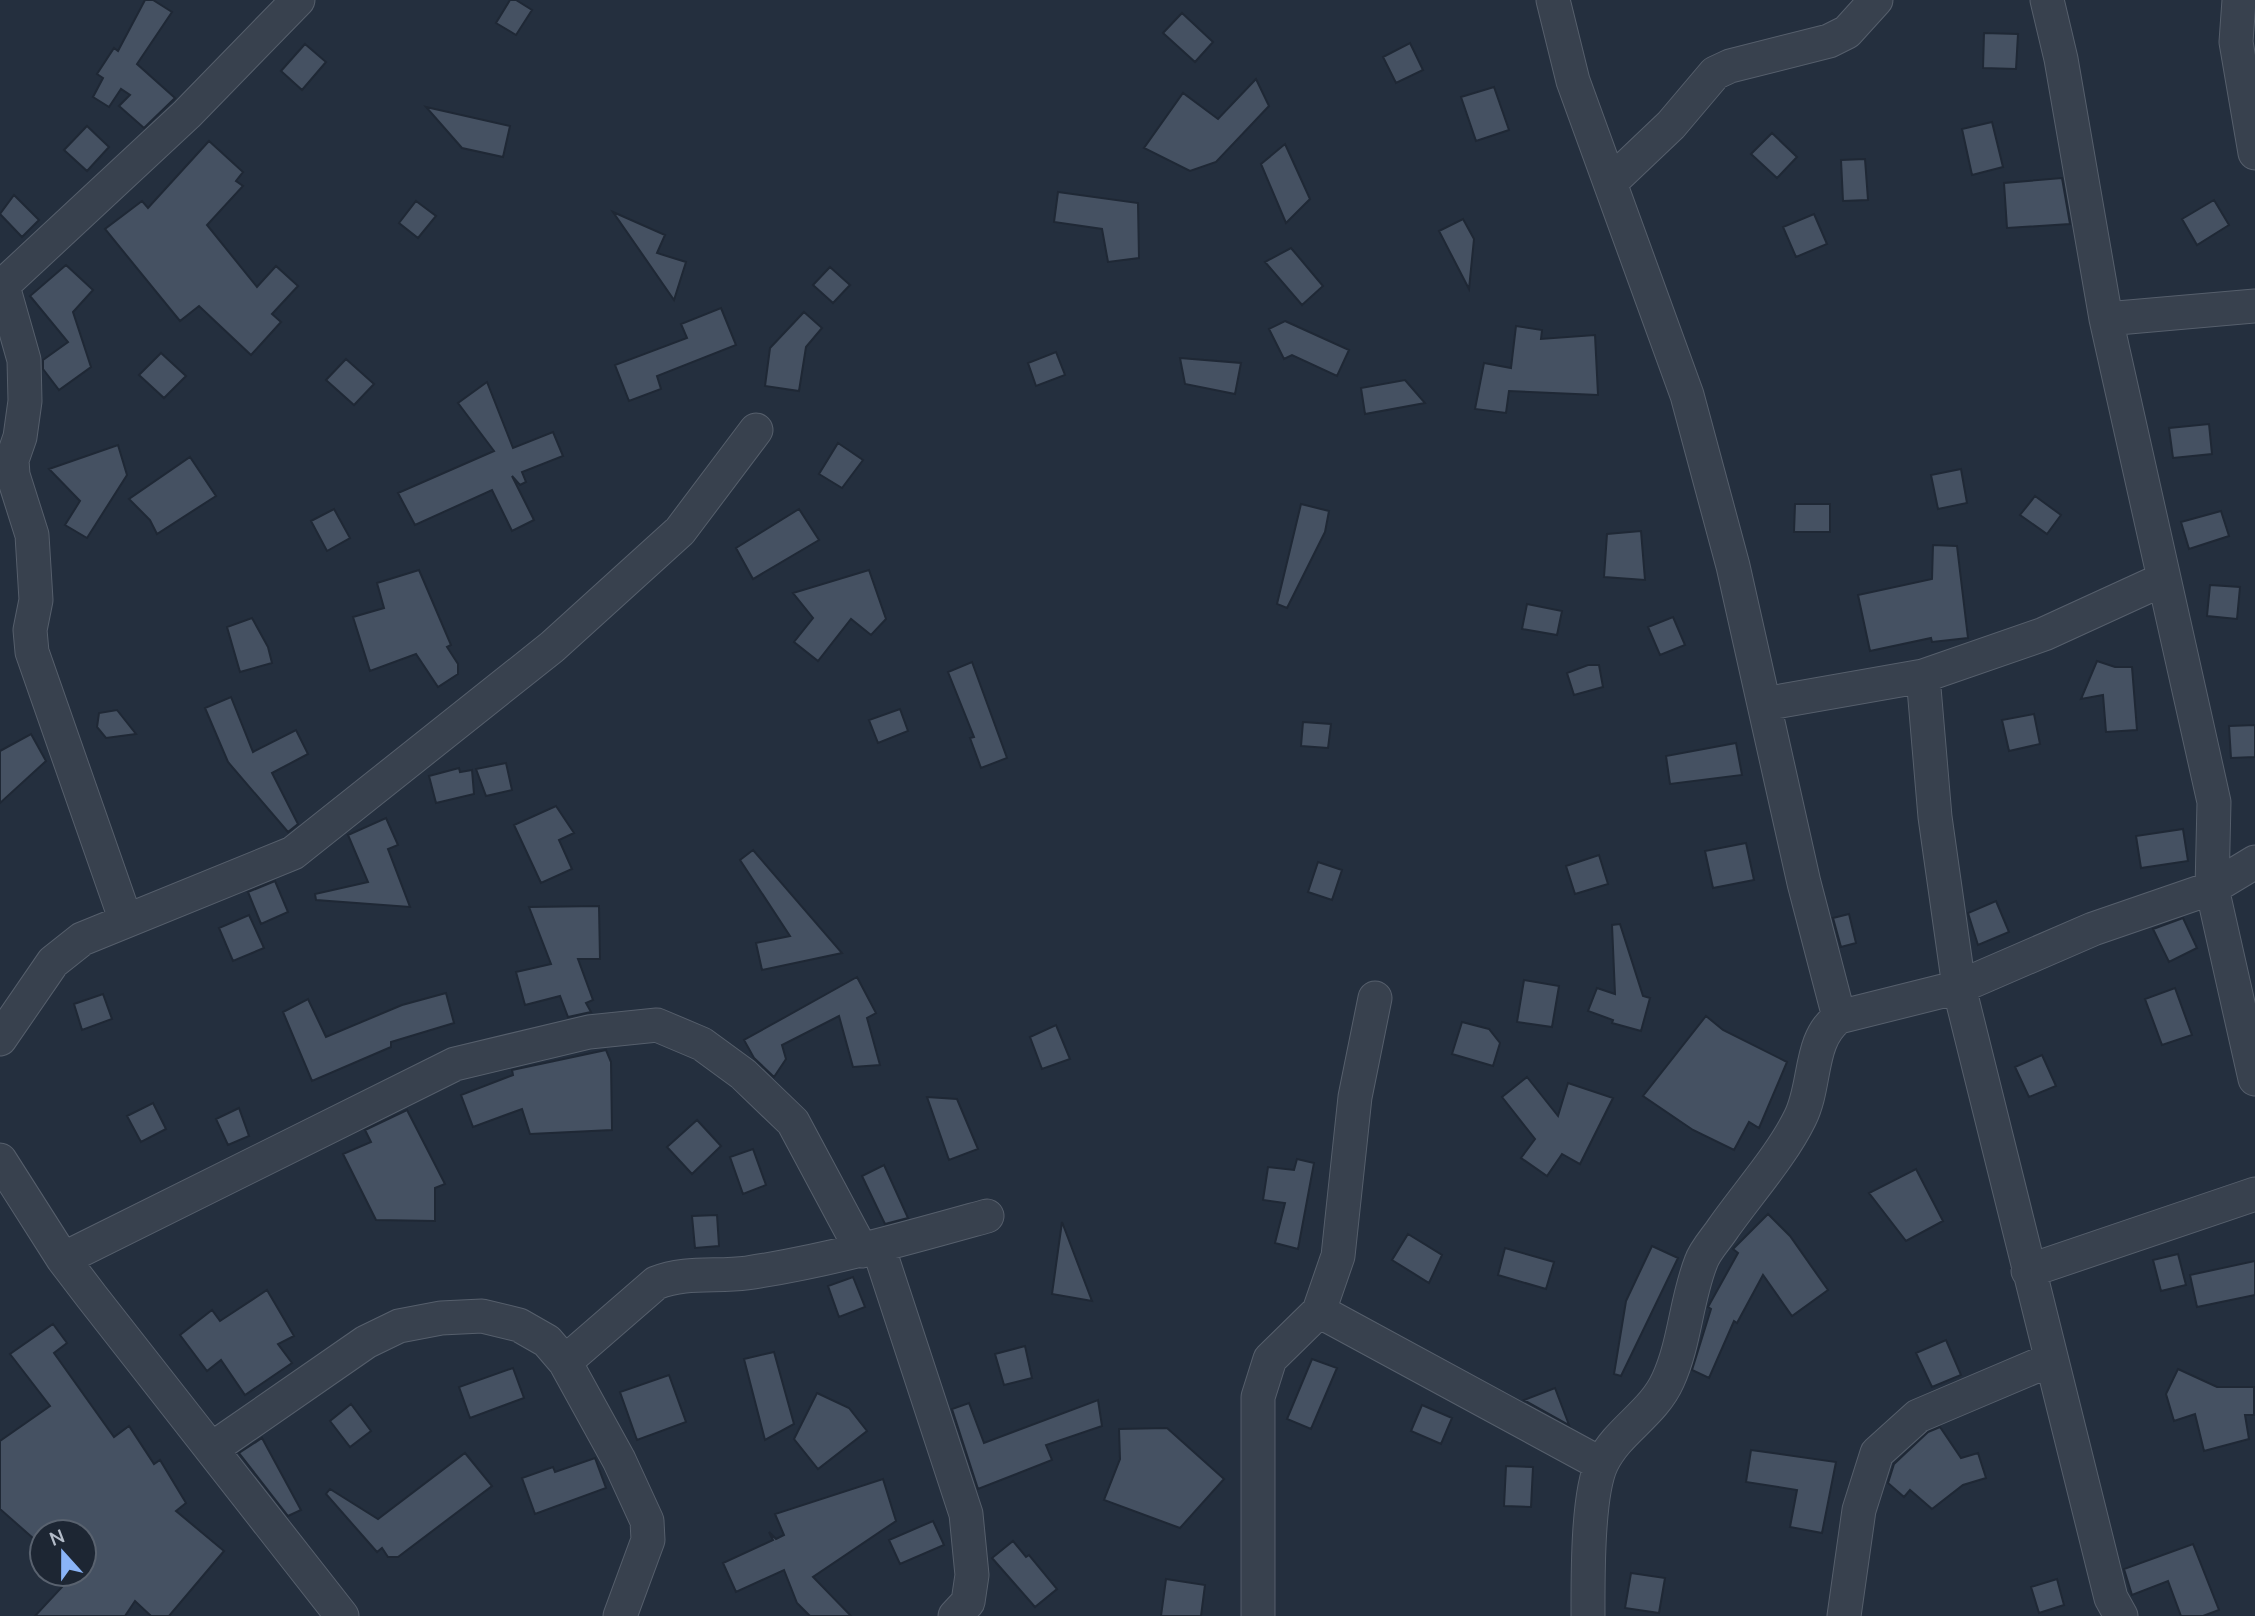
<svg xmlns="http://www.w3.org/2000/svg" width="2255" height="1616" viewBox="0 0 2255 1616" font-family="'Nunito Sans',sans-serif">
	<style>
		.building { fill: #455162; stroke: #1f2835; stroke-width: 2 }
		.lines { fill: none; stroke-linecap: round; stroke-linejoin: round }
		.minor-casing { stroke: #565f6c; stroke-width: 35 }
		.minor { stroke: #38414e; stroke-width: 33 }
	</style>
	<rect width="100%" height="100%" fill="#242f3e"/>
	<!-- building -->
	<path class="building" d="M145,0H153L172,12L137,64L175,98L144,128L119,106L130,95L121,89L109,107L93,97L103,78L97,74L114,48L118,51Z
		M510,0H516L532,10L516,35L496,23Z
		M1182,13L1213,42L1195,62L1163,33Z
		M1984,33L2018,34L2016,69L1983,68Z
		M1410,43L1423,70L1396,83L1383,57Z
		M305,44L326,62L302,90L281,71Z
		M1256,79L1269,106L1216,162L1190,171L1144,148L1183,93L1218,119Z
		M1494,87L1509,130L1476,141L1461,97Z
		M426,107L510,126L503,157L462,148Z
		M1992,122L2003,167L1972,175L1962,129Z
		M87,126L109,147L87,171L64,150Z
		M1772,133L1797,157L1777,178L1751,154Z
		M209,141L243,172L236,181L243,186L207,225L257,287L276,266L298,286L272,314L281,322L251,355L199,306L180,321L105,229L142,201L148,208Z
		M1285,144L1310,199L1286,223L1261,164Z
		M1865,159L1868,200L1843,201L1841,160Z
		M2062,178L2070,224L2007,228L2004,183Z
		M1058,192L1138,203L1139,258L1108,262L1102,229L1054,222Z
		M14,195L39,220L22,237L0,214Z
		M2214,200L2229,225L2197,245L2182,219Z
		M416,201L436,216L418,238L399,223Z
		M613,212L665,235L657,253L686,262L674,300Z
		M1814,214L1827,244L1796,257L1783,227Z
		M1463,219L1474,239L1469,289L1439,231Z
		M1291,248L1323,286L1302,305L1265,262Z
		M66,265L93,290L73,312L91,367L59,390L43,369V360L68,342L30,296Z
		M830,267L850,285L833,303L813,285Z
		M721,308L736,345L657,376L661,389L629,401L615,365L687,338L681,324Z
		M804,312L822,328L806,347L799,391L765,386L770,348Z
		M1285,321L1349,350L1337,376L1292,355L1284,359L1269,329Z
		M1516,326L1542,330L1541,339L1595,335L1598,395L1509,391L1506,413L1475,409L1484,363L1511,368Z
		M1056,352L1065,375L1036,386L1028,363Z
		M161,353L186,376L164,398L139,375Z
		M1180,358L1241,363L1235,394L1185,384Z
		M346,359L374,384L354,405L326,380Z
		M1405,380L1425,403L1365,414L1361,388Z
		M487,382L513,448L553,432L563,456L522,472L526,482L520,485L512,476L534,520L512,531L492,490L415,525L398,493L494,451L458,403Z
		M2209,424L2212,454L2173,458L2169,428Z
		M838,443L863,460L842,488L819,474Z
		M118,445L127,475L87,538L65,525L80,501L49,469Z
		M190,457L216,496L157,534L150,520L129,499Z
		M1961,469L1967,503L1938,509L1931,475Z
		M2035,496L2061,515L2047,534L2020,515Z
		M1301,504L1329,511L1325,532L1287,608L1277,604Z
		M1795,504H1830V532H1794Z
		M334,509L350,538L327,551L311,521Z
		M799,509L819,540L753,579L736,548Z
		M2221,511L2229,536L2189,549L2181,522Z
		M1641,531L1645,580L1604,577L1607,534Z
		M1933,545L1957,546L1968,638L1932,642L1931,638L1870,651L1858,595L1932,579Z
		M419,570L451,645L447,647L458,664V674L438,687L416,654L370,671L353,617L384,608L377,583Z
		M869,570L886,619L871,635L851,619L818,661L794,642L813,618L793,593Z
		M2210,585L2240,587L2237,619L2207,616Z
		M1527,604L1562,611L1557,635L1522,629Z
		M1673,617L1685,645L1660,655L1648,627Z
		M252,618L268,647L272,663L240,672L227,627Z
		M2097,661L2115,667H2132L2137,730L2106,732L2103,695L2081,699Z
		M972,662L1007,758L981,768L970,738L974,737L948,672Z
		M1588,665H1599L1603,687L1574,695L1567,673Z
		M231,697L253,752L296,730L308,754L272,773L298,824L288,832L228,762L205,708Z
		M900,709L908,731L878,743L869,720Z
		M117,710L136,734L106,738L97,727L99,713Z
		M2034,714L2040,744L2009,751L2002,720Z
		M1303,722L1331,724L1328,748L1301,746Z
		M2255,725V757L2231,758L2229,726Z
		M31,734L46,761L0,803V751Z
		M1736,743L1742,775L1670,784L1666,756Z
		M506,763L512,790L486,796L476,769Z
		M459,768L460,772L472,770L474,794L436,803L429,776Z
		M556,806L574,833L559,840L572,869L541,883L514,825Z
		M386,818L398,845L388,849L410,907L316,900L315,894L368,882L348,835Z
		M2183,829L2188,861L2141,868L2136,836Z
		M1746,843L1754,880L1713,888L1705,851Z
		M753,850L842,953L762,970L756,943L790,936L740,860Z
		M1599,855L1608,884L1575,894L1566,866Z
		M1318,862L1342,870L1332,900L1308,892Z
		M275,881L288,912L261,924L248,892Z
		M1996,901L2009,932L1978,945L1968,913Z
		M599,906L600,959H578L593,1000L586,1003L591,1012L568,1017L560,996L525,1005L516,972L551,964L529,907Z
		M1849,914L1856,943L1841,947L1833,918Z
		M249,915L264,948L233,961L219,928Z
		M2183,918L2197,948L2169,962L2153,929Z
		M1620,924L1643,996L1650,998L1641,1031L1612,1023L1613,1020L1588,1011L1597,988L1615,994L1612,925Z
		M857,977L876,1013L867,1018L880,1065L853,1067L839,1016L782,1045L786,1059L774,1077L754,1058L744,1040Z
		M1524,980L1559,986L1552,1027L1517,1022Z
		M2175,988L2192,1035L2162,1045L2145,999Z
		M446,993L454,1023L391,1042V1047L312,1081L283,1012L308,999L326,1037L402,1005Z
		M103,994L112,1019L82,1030L74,1004Z
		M1706,1016L1723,1030L1787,1062L1759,1128L1749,1122L1734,1150L1693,1130L1643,1096Z
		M1462,1022L1489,1029L1500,1043L1493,1066L1452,1054Z
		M1056,1025L1070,1059L1042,1069L1030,1037Z
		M606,1050L611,1062L612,1130L530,1134L522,1109L473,1127L461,1095L513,1075L512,1070Z
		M2042,1055L2056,1086L2029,1097L2015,1067Z
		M1527,1077L1558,1116L1568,1083L1613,1098L1580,1164L1562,1154L1547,1176L1521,1158L1535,1139L1502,1097Z
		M927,1097L957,1099L978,1149L949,1160Z
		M153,1103L166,1129L141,1142L127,1116Z
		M239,1108L249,1136L228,1145L216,1119Z
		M407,1110L445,1184L435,1188V1221L376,1220L343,1154L371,1142L365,1130Z
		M697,1120L721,1146L692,1174L667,1147Z
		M753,1149L766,1185L743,1194L730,1157Z
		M1297,1159L1314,1163L1298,1249L1275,1243L1285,1203L1263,1200L1268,1167L1294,1170Z
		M884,1165L908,1218L885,1224L862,1176Z
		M1916,1169L1943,1221L1906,1241L1869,1193Z
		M1768,1214L1790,1236L1828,1290L1792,1316L1763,1275L1737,1323L1734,1321L1709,1378L1692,1370L1711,1309L1708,1307L1738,1253L1733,1249Z
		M717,1215L719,1246L695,1248L692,1216Z
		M1062,1222L1092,1301L1052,1294Z
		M1408,1234L1442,1255L1429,1283L1392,1260Z
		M1652,1246L1678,1258L1621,1376L1614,1374L1626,1301Z
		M1505,1248L1554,1262L1546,1289L1498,1275Z
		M2178,1254L2186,1285L2161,1291L2153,1260Z
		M2255,1261V1295L2197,1307L2190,1275Z
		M853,1277L865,1307L839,1317L828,1286Z
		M267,1290L294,1336L278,1344L292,1363L245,1395L221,1360L207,1371L180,1335L212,1310L220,1321Z
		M53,1324L67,1343L54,1353L114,1437L129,1426L154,1464L160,1460L186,1503L176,1511L224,1551L169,1616H151L135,1601L125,1616H35L74,1574H84V1532H42V1546L0,1509V1441L50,1406L10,1354Z
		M1946,1340L1961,1375L1932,1387L1916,1353Z
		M1025,1346L1032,1378L1004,1385L995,1354Z
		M774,1352L794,1424L765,1440L744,1359Z
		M1312,1359L1337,1368L1311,1429L1287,1419Z
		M513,1368L524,1398L470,1418L459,1387Z
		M2178,1369L2217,1387H2254V1415H2245L2249,1439L2204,1451L2195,1414L2174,1421L2166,1394Z
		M669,1375L686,1422L637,1440L620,1392Z
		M1555,1388L1569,1425L1524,1400Z
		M817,1393L849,1408L867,1431L818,1469L794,1439Z
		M1098,1400L1102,1426L1046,1445L1052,1460L978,1489L952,1409L969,1403L984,1443Z
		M351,1404L371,1431L350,1447L330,1421Z
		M1422,1405L1452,1418L1441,1444L1411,1431Z
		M1940,1427L1961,1458L1978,1453L1986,1478L1963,1485L1932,1509L1910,1490L1904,1497L1888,1483L1894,1464L1928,1432Z
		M1167,1428L1224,1479L1180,1528L1104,1500L1120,1459L1119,1429Z
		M262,1438L301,1510L288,1516L239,1453Z
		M1751,1450L1836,1462L1822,1533L1790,1527L1797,1490L1746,1482Z
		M465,1453L492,1486L398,1557H388L382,1548L377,1552L326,1494L330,1489L378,1519Z
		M595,1458L606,1488L535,1514L522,1478L553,1467L555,1472Z
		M1506,1466L1533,1467L1531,1507L1504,1506Z
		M883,1479L896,1521L813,1577L851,1616H810L797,1603L784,1570L736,1592L723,1563L773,1540L769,1532L776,1539L784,1535L775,1514Z
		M933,1521L944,1545L900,1564L889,1540Z
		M1013,1541L1026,1557L1029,1555L1057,1589L1035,1607L992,1558Z
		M2193,1544L2219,1610L2203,1616H2181L2168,1581L2132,1595L2124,1569Z
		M1631,1573L1665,1578L1659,1613L1625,1608Z
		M1166,1579L1205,1585L1201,1616H1161Z
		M2057,1579L2064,1605L2039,1613L2031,1587Z"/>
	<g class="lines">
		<defs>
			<path id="minor" d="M1553,0L1573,81L1687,395L1733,566L1804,883L1839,1017
				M2047,0L2061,59L2106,319L2214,802L2212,888L2255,1079
				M2239,0L2236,42L2255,153
				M1611,182L1671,125L1715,73L1730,66L1829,41L1847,32L1876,0
				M3,286L24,360L25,401L20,437L12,460L13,475L32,535L36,600L30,630L32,652L126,921
				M0,288L187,114L298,0
				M2106,319L2255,306
				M1923,676L1935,817L1959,987L2111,1598L2121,1616
				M1764,704L1923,676L2044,634L2164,579
				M0,1039L53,962L82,939L293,853L552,647L680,531L756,430
				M0,1160L63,1259L92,1297L342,1616
				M878,1246L966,1514L972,1575L968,1602L955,1616
				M63,1259L455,1064L589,1032L657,1025L702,1044L743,1074L793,1122L862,1251
				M2028,1271L2255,1194
				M1319,1311L1601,1464
				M565,1362L656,1283C685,1271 716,1277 747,1273C828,1261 908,1238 987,1216
				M213,1448L366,1342L399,1326L441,1318L482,1316L519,1325L547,1341L565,1362L619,1460L647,1521L648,1540L620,1616
				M1258,1616V1397L1270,1359L1319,1311L1338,1256L1355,1097L1375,998
				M1588,1616C1588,1580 1587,1494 1602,1463C1618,1430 1653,1414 1668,1380C1685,1343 1686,1300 1701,1262C1705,1250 1717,1238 1724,1227C1748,1193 1782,1155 1800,1118C1817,1084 1808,1040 1839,1017L1959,987L2093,929L2212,888L2255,862
				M1844,1616L1859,1510L1877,1453L1918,1416L2050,1360"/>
		</defs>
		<!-- minor casing -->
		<use href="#minor" class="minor-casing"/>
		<!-- minor -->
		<use href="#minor" class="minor"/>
	</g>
	<!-- north arrow -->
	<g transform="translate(63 1553) rotate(339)"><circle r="33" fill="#1d2633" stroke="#59626f" stroke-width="2"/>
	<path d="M0-5L12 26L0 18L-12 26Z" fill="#8ab4f8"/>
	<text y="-10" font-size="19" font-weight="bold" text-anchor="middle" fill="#b4bcc9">N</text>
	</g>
</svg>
